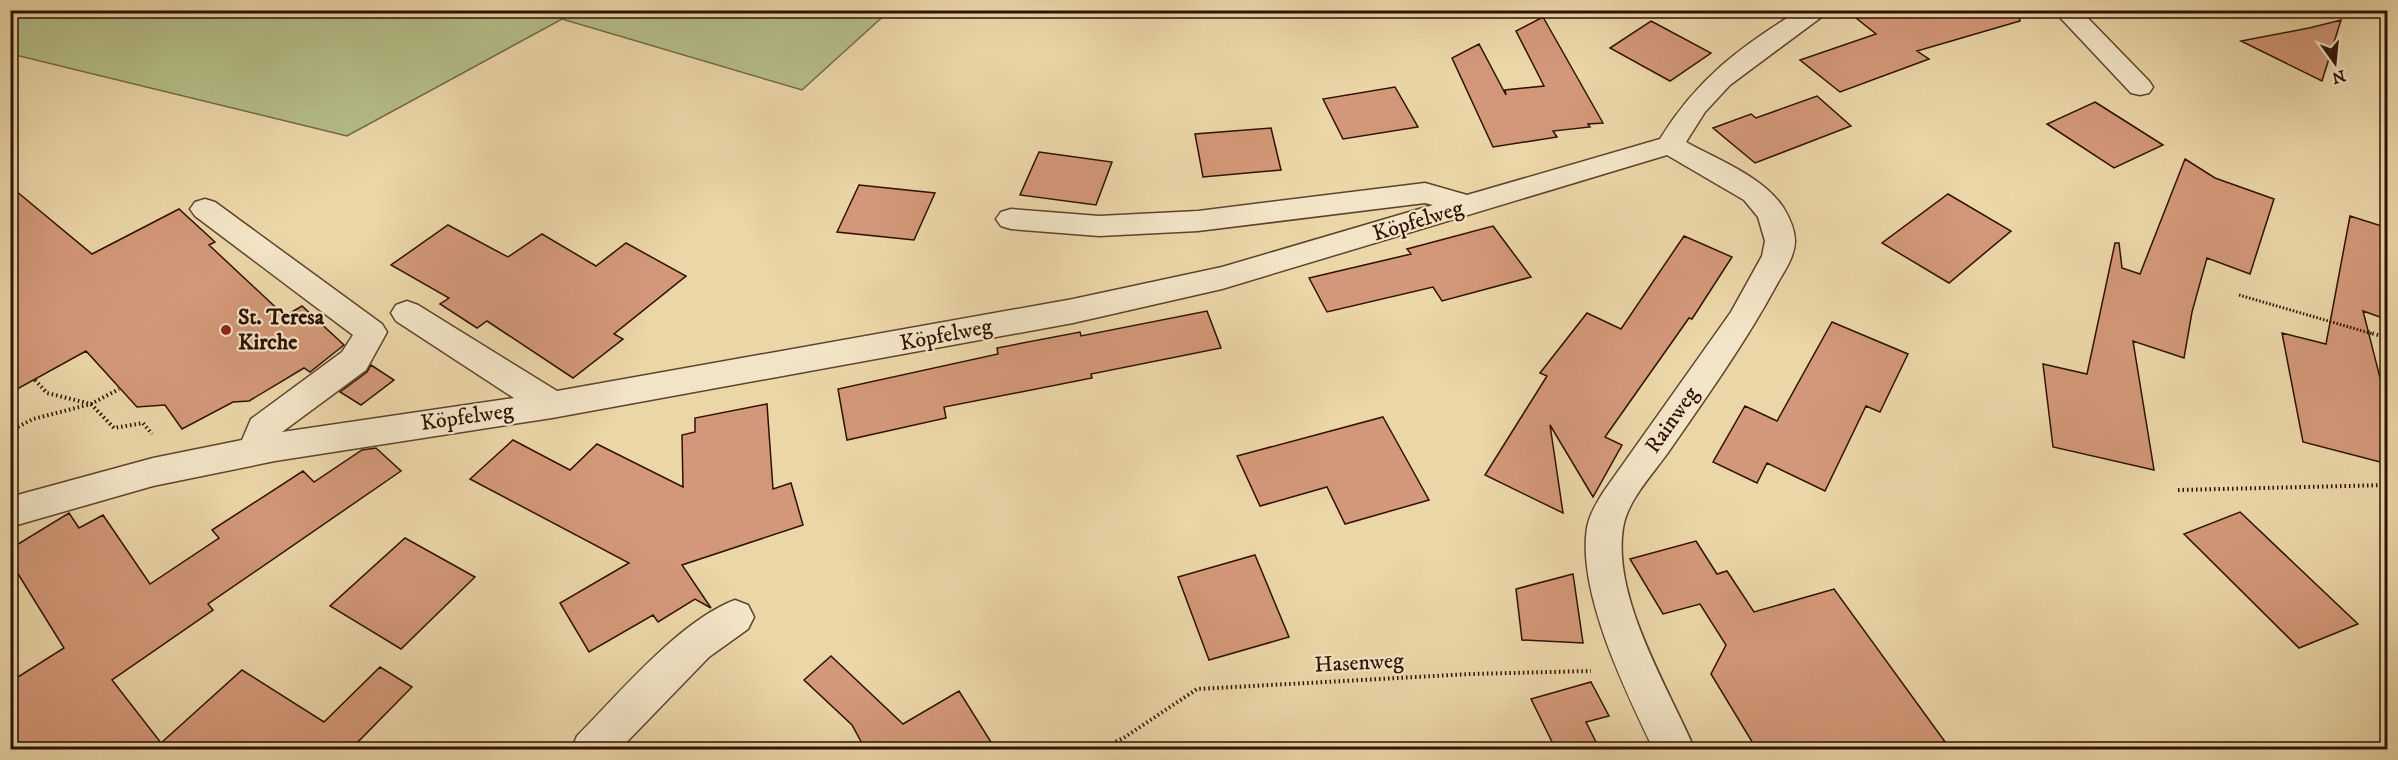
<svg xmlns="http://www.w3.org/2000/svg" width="2398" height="760" viewBox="0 0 2398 760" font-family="'IM FELL DW Pica',serif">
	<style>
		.green { fill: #b5be89; stroke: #726846; stroke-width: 1.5 }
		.building { fill: #d39879; stroke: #2f1103; stroke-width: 1.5 }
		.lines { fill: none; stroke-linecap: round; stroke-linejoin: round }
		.minor-casing { stroke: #5e422c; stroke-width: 3 }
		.path-far1 { stroke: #2f1103; stroke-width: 3; stroke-dasharray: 1.5 2; stroke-linecap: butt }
		.path { stroke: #2f1103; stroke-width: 4; stroke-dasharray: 1.5 3; stroke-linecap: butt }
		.minor { fill: #f2e4c6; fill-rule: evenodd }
		.poi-dot { fill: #8f2418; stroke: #f2e4c6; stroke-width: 2 }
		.labels { text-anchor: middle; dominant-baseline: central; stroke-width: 4.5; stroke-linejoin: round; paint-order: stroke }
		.street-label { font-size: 22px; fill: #2f1103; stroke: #f2e4c6 }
		.poi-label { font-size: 22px; font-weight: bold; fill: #2f1103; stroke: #f2e4c6; text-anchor: start }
	</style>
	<rect width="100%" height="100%" fill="#ebd6a8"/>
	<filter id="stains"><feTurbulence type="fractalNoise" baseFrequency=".00333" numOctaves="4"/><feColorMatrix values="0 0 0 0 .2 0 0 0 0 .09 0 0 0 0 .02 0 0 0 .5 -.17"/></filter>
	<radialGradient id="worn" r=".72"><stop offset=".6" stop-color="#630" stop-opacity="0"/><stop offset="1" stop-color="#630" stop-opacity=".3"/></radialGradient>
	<!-- green -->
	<path class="green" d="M11,10H889V11L802,90L562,19L347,136L11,54Z"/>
	<!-- building -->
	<path class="building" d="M1846,10H2018L2020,21L1917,51L1929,59L1840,92L1800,60L1876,34Z
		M1543,17L1603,123L1588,124L1590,127L1553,131L1557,137L1493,147L1452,58L1479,44L1506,95L1505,90L1544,86L1516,31Z
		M2341,20L2322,81L2241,41L2309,28Z
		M1651,21L1711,53L1670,81L1610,48Z
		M1395,87L1418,127L1343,139L1323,99Z
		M1817,96L1851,126L1755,163L1713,128L1751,114L1756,118Z
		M2095,102L2163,145L2114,168L2047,124Z
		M1271,128L1281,170L1203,177L1195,134Z
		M1039,152L1112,162L1096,205L1020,195Z
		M2185,159L2215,178L2274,199L2250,274L2207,258L2192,312L2184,358L2133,341L2154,470L2053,447L2043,364L2087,374L2115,243H2119L2122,268L2140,274Z
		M859,185L935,193L914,240L837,232Z
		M10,186L92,254L179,209L215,242L209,245L285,316L302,306L344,345L310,372L304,368L249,401L233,402L182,429L165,405L137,407L86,351L10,393Z
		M1948,194L2011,231L1949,283L1882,243Z
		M2350,216L2388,228V320L2363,311L2388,409V464L2303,442L2282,333L2326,344Z
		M448,225L508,257L542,234L596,266L626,243L686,276L614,334L623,339L573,378L487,321L477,328L440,304L449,298L391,265Z
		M1493,226L1531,277L1442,301L1433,287L1327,312L1309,278L1411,254L1407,249Z
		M1684,236L1732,257L1692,319L1689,318L1605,437L1622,445L1593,497L1550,425L1563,513L1485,475L1547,376L1540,373L1587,313L1621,329Z
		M1207,311L1221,348L1091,374L1092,378L944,407L946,418L847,440L838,389L998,354L997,348L1080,332L1081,336Z
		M1832,322L1908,354L1880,412L1866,406L1825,491L1767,463L1757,483L1713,462L1745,406L1777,421Z
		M371,365L394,380L361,405L340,392L367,372Z
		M767,404L773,489L791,483L803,525L682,565L711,608L695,599L658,622L653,615L589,652L560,603L629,563L470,479L513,440L570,470L597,444L683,487L682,435L695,432V418Z
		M1383,417L1429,500L1345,524L1327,487L1260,506L1237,456Z
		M376,448L401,471L208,604L213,610L112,680L161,743L242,670L324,722L380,667L412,687L357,743L367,750H10V682L64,648L10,561V549L69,513L79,528L103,515L150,584L219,538L212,530L303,471L314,482L362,450Z
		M2240,512L2320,588L2358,624L2299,648L2184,534Z
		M405,538L475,577L401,649L330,606Z
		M1696,541L1717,574L1727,571L1754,612L1834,589L1951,750H1757L1711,674L1726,645L1700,604L1663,614L1630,559Z
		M1255,555L1289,637L1209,660L1178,577Z
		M1573,574L1583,643L1522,640L1516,589Z
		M831,656L903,724L959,691L996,750H859L864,747L852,725L804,680Z
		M1591,682L1609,716L1586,722L1600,750H1556L1531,699Z"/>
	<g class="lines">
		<defs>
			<path id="minor" d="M1800,10H1831L1730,85L1705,112L1686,142C1718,160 1762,176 1783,207C1789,217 1795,229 1795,241C1795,257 1783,273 1776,286C1744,345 1705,399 1667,454C1652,475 1627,501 1623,528C1612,598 1668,687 1695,750H1654C1626,692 1577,592 1587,528C1589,515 1597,502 1604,491L1731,312L1762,256L1765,241L1758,217L1744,200L1667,155L1222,289L1073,323L552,418L275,461L153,486L10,527V497L153,458L242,440L251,419L342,352L353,335L195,216L190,209L195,202L205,199L215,202L382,324L387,332L366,370L282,432L514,398L396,321L391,313L396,305L407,301L418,305L557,391L1073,299L1222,267L1433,205L1425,203L1198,231L1099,236L1011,229L1001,226L996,219L1001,212L1011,209L1099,216L1198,211L1425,183L1467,195L1660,139C1697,79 1741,46 1800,10Z
				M2053,10H2080L2149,81L2153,87L2149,93L2140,95L2131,93Z
				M735,600L748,605L754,617L748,629L709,657L619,750H571L577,736C619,694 679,621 735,600Z"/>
		</defs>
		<!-- minor casing -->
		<use href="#minor" class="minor-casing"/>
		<!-- path-far1 -->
		<path class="path-far1" d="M2239,295L2373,334"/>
		<!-- path -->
		<path class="path" d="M2368,332L2388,338
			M35,380L47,393L91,404L114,428L143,423L152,434
			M10,431L33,419L91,404L119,389
			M2178,490L2388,485
			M1100,750L1125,737L1197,689L1471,674L1591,671"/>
		<!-- minor -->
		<use href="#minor" class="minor"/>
	</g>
	<!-- markers -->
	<circle class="poi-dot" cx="226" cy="330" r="6"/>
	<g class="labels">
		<!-- street labels -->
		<g class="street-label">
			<text transform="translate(1418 221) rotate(-17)">Köpfelweg</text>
			<text transform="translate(946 335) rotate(-11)">Köpfelweg</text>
			<text transform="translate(467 417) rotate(-8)">Köpfelweg</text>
			<text transform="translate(1672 420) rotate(-55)">Rainweg</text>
			<text transform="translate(1359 663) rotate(-3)">Hasenweg</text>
		</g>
		<!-- poi labels -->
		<g class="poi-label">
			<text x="238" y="317">St. Teresa<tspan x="238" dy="25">Kirche</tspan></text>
		</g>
	</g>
	<!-- margin -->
	<rect width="2398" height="760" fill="none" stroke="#ebd6a8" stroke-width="36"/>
	<rect x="12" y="12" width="2374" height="736" fill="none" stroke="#2f1103" stroke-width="3"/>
	<rect x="18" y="18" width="2362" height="724" fill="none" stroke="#2f1103" stroke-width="1.5"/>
	<!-- north arrow -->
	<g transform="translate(2335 63) rotate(165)" stroke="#f2e4c6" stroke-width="4.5" paint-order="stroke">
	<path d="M0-4.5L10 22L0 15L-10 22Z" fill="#2f1103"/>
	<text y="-9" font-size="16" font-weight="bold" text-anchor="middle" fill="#2f1103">N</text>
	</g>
	<rect width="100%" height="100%" filter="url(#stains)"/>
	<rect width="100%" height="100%" fill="url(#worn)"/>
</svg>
